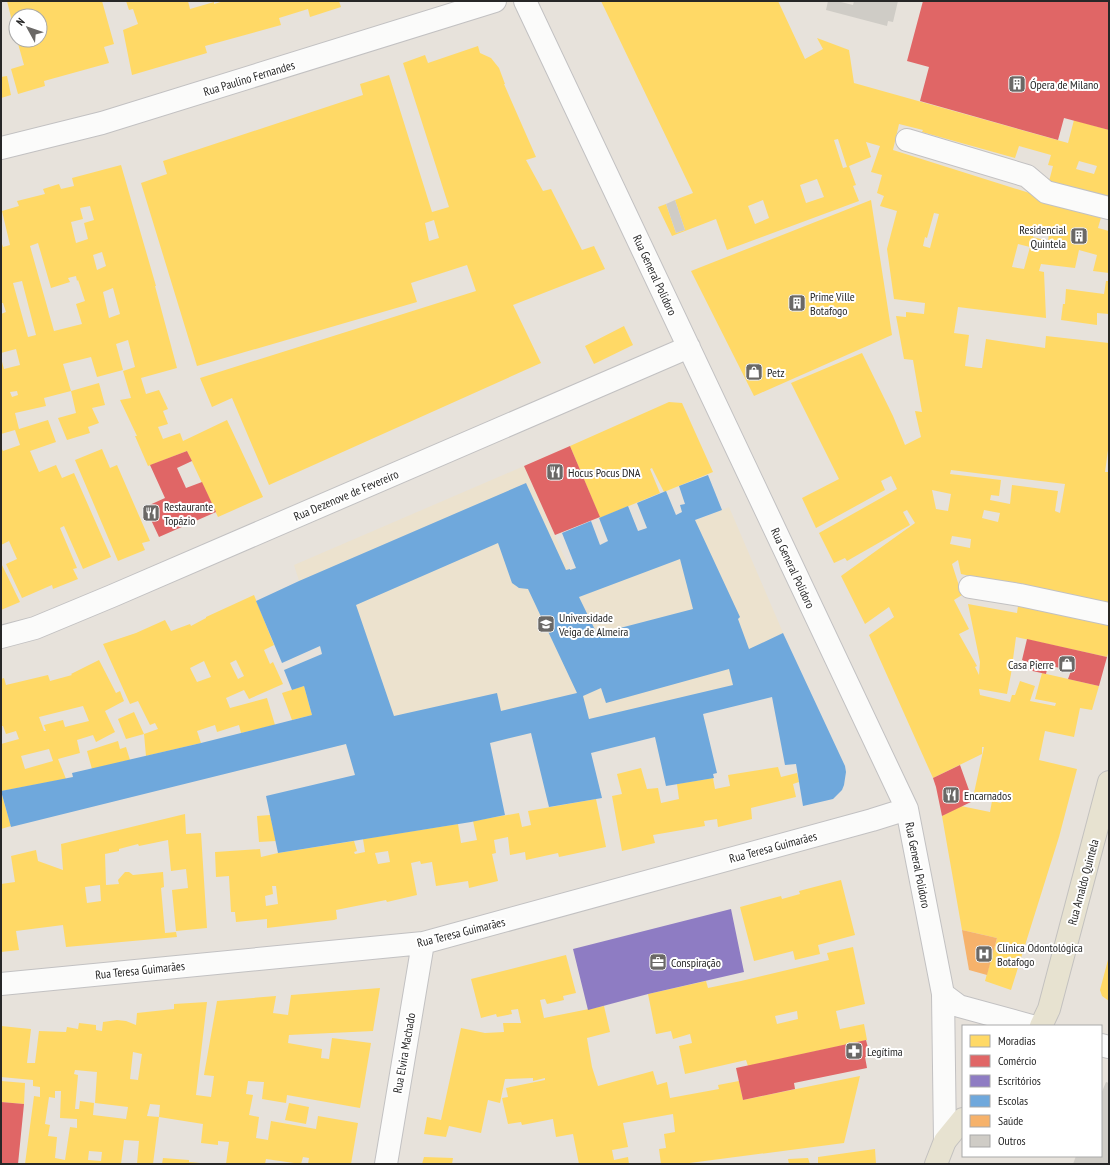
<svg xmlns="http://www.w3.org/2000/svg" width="1110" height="1165" viewBox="0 0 1110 1165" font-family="'PT Sans Narrow',sans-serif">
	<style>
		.education { fill: #ece2ce }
		.homes { fill: #ffd966; fill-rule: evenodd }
		.shops { fill: #e06666 }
		.offices { fill: #8e7cc3 }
		.schools { fill: #6fa8dc; fill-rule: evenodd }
		.health { fill: #f6b26b }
		.building { fill: #cfccc6 }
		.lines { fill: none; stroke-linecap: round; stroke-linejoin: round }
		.minor-casing { stroke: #c2c1c2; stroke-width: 24 }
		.major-casing { stroke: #c3c1bf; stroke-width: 24 }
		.minor { stroke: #fbfbfa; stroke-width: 22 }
		.major { stroke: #e7e2d0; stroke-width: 22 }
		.labels { text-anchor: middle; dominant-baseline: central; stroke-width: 4; stroke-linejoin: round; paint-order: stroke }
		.street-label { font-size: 12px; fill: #272727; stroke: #fff }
		.poi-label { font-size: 12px; fill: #272727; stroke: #fff; text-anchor: start }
	</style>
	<rect width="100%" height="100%" fill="#e7e2db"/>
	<!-- education -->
	<path class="education" d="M524,466L570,570L729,507L799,670L355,775L346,744L338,747L320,675L328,672L294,565Z"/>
	<!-- homes -->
	<path class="homes" d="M7,1H102L114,44L104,47L109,63L44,81L45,86L18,94L11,69L24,65L17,40H40V16H16L15,33Z
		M126,1H188L190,9L214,2V4L224,1H339L341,7L310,17L308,9L279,18L281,25L205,46L207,53L132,75L123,30L138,24L133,9L129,10Z
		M601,1H778L805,59L823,49L817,38L849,50L854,83L1068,143L1074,120L1109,130V202L1048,185L1053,166L1048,165L1051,155L1019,146L1015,158L922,132L923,130L899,124L893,150L1058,202L1102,214L1098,228L1109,231V273L1093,271L1097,255L1079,250L1075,268L1041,264L1039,271L1044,272L1046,318L958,307L954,333L969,335L965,366L979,368H982L986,339L1045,348L1046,336L1109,343V443L1105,472H1109V606L961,574L958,560L952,564L962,595L954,600L969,629L959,634L977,666L975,667L979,675L980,662L968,604L1017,613L1018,606L1109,624V650L1107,657L1016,637L1011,674L1007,694L979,689L980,695L1010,702L1012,695H1015L1020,681L1035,686L1030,701L1055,706L1056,703L1035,699L1042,673L1099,686L1092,710L1080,708L1074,737L1045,731L1039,760L1077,769L1059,837L1011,990L985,981L997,938L962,930L942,816L961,806L990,812L992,801L1001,803L1002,799L974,793L984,747H982V754L933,778L869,635L894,617L889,607L865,624L841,576L915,523L907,510L903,512L910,525L847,561L845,558L834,563L819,533L897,489L891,476L881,481L885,490L816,528L802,498L839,479L791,383L862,353L893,416L905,445L921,437L915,411L922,412L913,360L904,359L896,316L906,317V312L924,314L925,303L894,299L887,249L897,211L880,206L884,196L877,193L882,175L871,172L880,146L866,142L871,157L849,166L856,185L853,186L859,201L727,250L716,219L672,236L658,207L666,204L676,233L685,230L675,200L693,193ZM838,139L847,167L843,168L834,140ZM1079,161L1097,166L1094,174L1076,169ZM817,179L824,197L806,203L800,185ZM763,200L769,218L755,224L748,206ZM934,213L939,214L930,248L923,246L925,237L927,238ZM1035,230L1049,234L1048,241L1033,237ZM1018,244L1030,247L1024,269L1012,267ZM951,470L1065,484L1060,513L1055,511L1058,491L1012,485L1010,504L990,500L991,495L999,496L1001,480L950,474ZM932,490L951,494L948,511L936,509ZM984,510L1000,513L998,522L982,518ZM952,536L971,539L970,548L950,544Z
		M962,1H1057V3L1109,18V100L1077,90L1075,98L1014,80L1016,75L990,68L983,92L946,82L955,50L949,48Z
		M478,46L480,53L491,58L499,68L505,84H504L536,157L526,160L543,191L551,189L582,250L594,246L605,269L513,305L541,363L269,485L232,398L212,407L200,378L476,291L467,265L411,283L417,302L197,366L141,183L167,174L163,161L363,95L360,84L389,75L432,212L449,207L403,63L425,55L428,63ZM434,220L439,238L429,241L425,223Z
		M7,76L11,95L1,98V77Z
		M121,165L156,286H155L177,368L141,378L146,394L159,390L168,409L163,411L168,424L158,427L163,439L180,433L183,441L227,420L263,497L218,517L187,451L148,466L135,436H137L120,400L131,398L123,371L135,367L128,340L116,344L123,370L97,377L91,357L63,364L71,391L99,383L105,405L92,408L99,423L88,427L90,433L67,440L58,418L76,413L71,391L44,398L46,406L15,413L19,429L48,420L56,442L30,451L39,472L56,465L62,478L74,473L111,557L83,569L64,526L60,528L77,568L73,569L78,579L53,589L52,585L22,598L6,564L17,559L9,541L1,545V447L3,451L20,445L15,430L1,434V358L4,369L20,365L16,349L1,353V314L6,312L3,303H1V241L3,247L10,245L2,211L19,206L17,201L45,194L43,189L59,184L61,189L74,186L72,178ZM90,206L94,220L84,223L88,239L76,243L71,222L83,219L80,208ZM38,243L51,288L70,282L68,278L76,276L77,281L78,280L85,301L76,304L82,324L54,331L30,246ZM102,252L106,266L97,270L93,255ZM22,281L36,335L28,337L13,283ZM113,288L120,314L109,318L103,292ZM17,391L18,395L12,397L10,392Z
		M871,200L892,335L754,396L691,271Z
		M1106,281H1109V314L1097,313V325L1061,320L1063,304H1065L1066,289L1104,294Z
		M624,326L633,345L594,364L585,346Z
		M669,402L682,403L713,472L664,492L652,468L650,469L660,493L600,518L570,446Z
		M102,449L110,468L117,465L150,541L142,543L145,550L118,561L75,460Z
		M1,563L20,602L1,610Z
		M254,595L274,645L264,650L270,664L273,662L283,684L249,699L244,690L226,698L230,708L267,698L275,725L241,733L239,725L217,732L215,725L197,731L201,743L146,756L144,734L126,739L118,719L134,712L144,734L158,729L155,723L150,725L138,701L130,704L103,644L136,633L165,620L171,631L190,624L191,626L206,618V617ZM236,660L244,676L238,679L230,663ZM204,661L211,677L197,682L190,668Z
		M99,660L116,693L120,691L124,701L105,711L115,732L96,742L93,735L77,740L80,753L58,759L66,779L1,791V744L19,739L16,731L6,734L3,726H1V679L4,678L6,685L48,675L50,681L72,675L71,674ZM83,706L89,721L65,727L63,720L44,725L46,731H44L39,717ZM49,749L53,761L25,769L21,756Z
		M304,686L312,715L292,720L282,693Z
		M118,741L120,749L126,747L130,760L92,769L87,751Z
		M778,767L781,777L797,773L799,782L793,784L796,797L751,808L752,819L718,827L717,819L704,821L705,826L653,835L655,843L622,851L612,796L622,794L617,774L641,768L647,789L658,788L661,803L679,799L677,784L713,778L715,789L730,786L728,775Z
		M1,792L11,826L1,829Z
		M596,799L606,847L559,857L558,853L526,860L525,852L510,855L508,837L494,840L496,853L492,854L498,881L469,888L468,881L436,886L432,862L421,864L420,861L411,863L417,895L387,902L386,900L336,910L337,919L334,920L267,928V919L236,922L235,912H231L229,876L216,877L215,852L260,849L261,857L278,853L354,841L357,851L354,852L355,854L365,852L363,839L458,824L461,843L477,840L473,821L519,813L522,827L531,825L528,811ZM388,851L390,862L378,864L375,853ZM272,886H276L278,904L266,906L265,896L273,894Z
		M185,814L186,834L201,833L207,928L176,931L172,890L188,888L186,869L171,871L168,840L139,846L138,844L119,849V851L105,854L106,885L119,884L118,880L125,872H129L133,875L163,872L164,887L161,888L165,933L176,932L177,937L66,947L63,925L16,931L19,950L1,952V884L15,882L11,856L36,850L38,861L63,870L61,844ZM100,885L101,901L87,903L85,887Z
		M270,815L276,841L259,842L257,816Z
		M841,880L855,935L818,945L820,954L795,960L793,951L754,961L740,907L781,896L782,899L800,894L799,891Z
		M853,947L865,1004L836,1011L840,1029L864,1024L867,1040L748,1066L746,1060L685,1074L679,1046L692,1043L690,1034L673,1039L671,1031L656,1034L648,994L706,981L708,988L741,981L829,960L827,953ZM797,1011L798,1019L777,1024L775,1016Z
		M566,955L576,993L563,996L564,1000L547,1004L545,999L540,1000L544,1018L604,1006L610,1032L587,1038L592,1067L598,1086L653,1071L657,1085L667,1082L670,1098L719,1089L718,1085L739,1081L743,1100L860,1076L844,1143L682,1164H661L659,1149L666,1148L664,1134L675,1132L673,1114L623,1123L628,1147L612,1150L614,1160L628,1157L629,1164H579L573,1134L556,1137L553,1119L522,1125L521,1122L508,1124L502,1098L508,1097L506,1088L545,1080V1078L533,1081V1078L505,1079L500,1103L488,1100L481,1133L449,1126L446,1137L424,1134L427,1117L441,1120L461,1028L485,1033L504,1032L503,1023H521L518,1009L511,1010L512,1014L497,1017L496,1014L481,1018L471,979Z
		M1109,956V1001L1102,996L1100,990Z
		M380,988L373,1031L289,1035L288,1043L322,1049L321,1058L329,1059L332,1038L371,1043L360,1108L287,1095L286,1103L262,1099L264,1082L248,1081L246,1094L253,1095L249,1115L259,1117L256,1138L268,1140L271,1121L316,1129L318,1116L358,1123L351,1164H308L309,1158L303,1157L301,1164L266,1159L265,1164H226L229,1142L218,1141V1145L201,1143L203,1124L159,1117L153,1164H137L139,1141L124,1140L121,1164H25L34,1096L40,1097V1087L33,1086V1080L1,1077V1026L31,1029L27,1063H35L39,1031L66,1032L67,1027L78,1029L79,1023L96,1025V1030L102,1031L103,1022L117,1020L126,1021L136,1025L137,1013L174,1009V1004L207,1002L196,1095L211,1097L214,1076L204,1075L217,1001L276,996L273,1013L288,1015L291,995ZM133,1052L142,1054L138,1080L130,1079ZM75,1070L97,1072L95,1103L128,1107L126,1119L93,1115L94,1103L80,1101L79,1109H75L78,1075L74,1074ZM55,1091H61L60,1118L77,1119V1128L70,1127L65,1160L55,1158L57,1137L48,1136L50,1125L45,1124L49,1097L55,1098ZM150,1104L160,1105L159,1117L147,1116ZM89,1151L102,1152L101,1161L88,1160Z
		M1,1081L25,1083L24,1104L1,1102Z
		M289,1103L309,1107L306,1124L285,1120Z
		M875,1149L876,1164H818V1157Z
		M424,1157L453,1158L452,1164H422Z
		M163,1158L189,1160V1162L200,1163V1164H162Z
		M808,1158L810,1164H789L788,1159Z"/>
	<!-- shops -->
	<path class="shops" d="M923,1H1109V130L1064,118L1058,140L920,101L929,67L907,61Z
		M570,446L600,517L555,535L524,466Z
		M187,451L192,461L177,468L186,488L202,482L216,512L159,537L145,507L165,498L150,465Z
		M1027,639L1107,657L1099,686L1068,679L1071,671L1048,665L1046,674L1028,670L1029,663L1022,660Z
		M960,765L970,793L973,792V801L942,816L936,787L933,778Z
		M866,1040L870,1056L865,1057L867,1068L794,1083L795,1089L743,1100L736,1068Z
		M1,1102L24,1104L18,1164H1Z"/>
	<!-- offices -->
	<path class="offices" d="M731,909L744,972L648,994L588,1010L573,949Z"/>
	<!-- schools -->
	<path class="schools" d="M708,475L722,510L695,520L740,617L738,619L749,649L783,633L845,766L846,772L844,785L842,790L833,799L803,806L796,764L785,765L772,697L703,714L717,773L713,774L714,778L666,786L655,737L591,753L602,798L549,807L531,733L490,743L505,815L471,822L278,853L266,796L355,775L346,744L11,827L1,791L73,777L72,773L201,743L312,715L304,686L292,690L284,670L322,654L320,646L282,663L256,601L299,581L526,483L566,570L570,569V570L576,568L562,533L591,521L600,545L608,541L599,518L628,506L638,531L647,528L637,503L666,491L676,515L682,512L680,505L685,504L679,486ZM498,543L512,583L519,588L528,589L577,693L501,711L497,693L394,716L356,605ZM680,559L693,609L597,634L579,597ZM729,669L733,685L589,719L583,696L601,688L606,703Z"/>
	<!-- health -->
	<path class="health" d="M962,930L997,938L987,975L969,970Z"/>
	<!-- building -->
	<path class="building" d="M828,1H837L853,5L854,1H898L893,22L888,21L887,26L826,10Z
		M675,200L685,230L676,233L666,204Z
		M1106,1082L1109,1083V1164H1073L1076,1156H1101V1094Z"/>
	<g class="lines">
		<defs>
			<path id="minor" d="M525,1L907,809L943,994L945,1141
				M907,140L1027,176L1046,192L1109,208
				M1,148L102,123L495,1
				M970,587L1020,595L1109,614
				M1,637L35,628L112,596L689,347
				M1,984L423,943L872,820L907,809
				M943,994L959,1006L1032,1026
				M1101,1045L1109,1047
				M386,1164L423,943"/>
			<path id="major" d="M1041,1026L1049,1009L1109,782
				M936,1164L945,1141L963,1119"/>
		</defs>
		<!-- minor casing -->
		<use href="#minor" class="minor-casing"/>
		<!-- major casing -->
		<use href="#major" class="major-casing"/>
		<!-- minor -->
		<use href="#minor" class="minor"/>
		<!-- major -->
		<use href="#major" class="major"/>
	</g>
	<!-- icons -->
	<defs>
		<symbol id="building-square" viewBox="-11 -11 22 22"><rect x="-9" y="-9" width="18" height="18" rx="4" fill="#6a6866" stroke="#fff"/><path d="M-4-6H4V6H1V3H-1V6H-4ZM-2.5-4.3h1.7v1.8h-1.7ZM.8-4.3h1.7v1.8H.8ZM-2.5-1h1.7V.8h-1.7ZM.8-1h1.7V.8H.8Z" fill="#fff"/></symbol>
		<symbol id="shop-square" viewBox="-11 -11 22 22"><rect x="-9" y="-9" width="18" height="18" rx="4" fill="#6a6866" stroke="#fff"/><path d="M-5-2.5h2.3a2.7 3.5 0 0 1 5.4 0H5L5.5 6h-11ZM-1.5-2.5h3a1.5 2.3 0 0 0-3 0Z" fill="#fff"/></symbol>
		<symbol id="restaurant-square" viewBox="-11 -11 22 22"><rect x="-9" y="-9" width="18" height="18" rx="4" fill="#6a6866" stroke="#fff"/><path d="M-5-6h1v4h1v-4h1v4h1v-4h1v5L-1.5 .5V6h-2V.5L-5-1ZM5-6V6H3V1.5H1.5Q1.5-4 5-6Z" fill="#fff"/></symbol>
		<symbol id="university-square" viewBox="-11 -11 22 22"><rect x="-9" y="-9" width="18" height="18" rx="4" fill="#6a6866" stroke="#fff"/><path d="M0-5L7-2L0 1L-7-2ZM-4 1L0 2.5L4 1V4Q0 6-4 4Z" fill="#fff"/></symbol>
		<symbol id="hospital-square" viewBox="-11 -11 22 22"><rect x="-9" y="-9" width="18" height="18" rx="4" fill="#6a6866" stroke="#fff"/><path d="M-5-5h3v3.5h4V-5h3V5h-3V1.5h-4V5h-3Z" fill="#fff"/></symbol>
		<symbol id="office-square" viewBox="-11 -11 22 22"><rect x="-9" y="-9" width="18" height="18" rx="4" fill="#6a6866" stroke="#fff"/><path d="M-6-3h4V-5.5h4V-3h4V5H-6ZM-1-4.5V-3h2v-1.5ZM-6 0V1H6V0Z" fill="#fff"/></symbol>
		<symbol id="pharmacy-square" viewBox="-11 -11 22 22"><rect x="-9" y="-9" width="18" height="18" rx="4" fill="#6a6866" stroke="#fff"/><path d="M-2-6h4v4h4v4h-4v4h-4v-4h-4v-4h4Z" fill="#fff"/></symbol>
	</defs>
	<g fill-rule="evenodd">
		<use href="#building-square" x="1007" y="74" width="20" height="20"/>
		<use href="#building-square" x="1069" y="226" width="20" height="20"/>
		<use href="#building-square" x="787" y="293" width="20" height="20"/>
		<use href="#shop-square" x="744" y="362" width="20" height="20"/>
		<use href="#restaurant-square" x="545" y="462" width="20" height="20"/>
		<use href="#restaurant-square" x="141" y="503" width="20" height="20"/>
		<use href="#university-square" x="536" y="614" width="20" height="20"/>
		<use href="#shop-square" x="1057" y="654" width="20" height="20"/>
		<use href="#restaurant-square" x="941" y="785" width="20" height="20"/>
		<use href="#hospital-square" x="974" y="944" width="20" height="20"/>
		<use href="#office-square" x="648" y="952" width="20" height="20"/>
		<use href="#pharmacy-square" x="844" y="1041" width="20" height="20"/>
	</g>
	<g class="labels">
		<!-- street labels -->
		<g class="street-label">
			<text transform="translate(249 78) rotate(-17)">Rua Paulino Fernandes</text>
			<text transform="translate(655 275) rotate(65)">Rua General Polidoro</text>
			<text transform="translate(346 495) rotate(-23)">Rua Dezenove de Fevereiro</text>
			<text transform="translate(793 568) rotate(65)">Rua General Polidoro</text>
			<text transform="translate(773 847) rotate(-15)">Rua Teresa Guimarães</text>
			<text transform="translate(918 865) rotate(79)">Rua General Polidoro</text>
			<text transform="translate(1083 882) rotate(-75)">Rua Arnaldo Quintela</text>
			<text transform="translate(461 932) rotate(-14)">Rua Teresa Guimarães</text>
			<text transform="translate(140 970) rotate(-6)">Rua Teresa Guimarães</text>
			<text transform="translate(404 1053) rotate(-80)">Rua Elvira Machado</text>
		</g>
		<!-- poi labels -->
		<g class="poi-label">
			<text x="1030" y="84">Ópera de Milano</text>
			<text x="1066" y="229" text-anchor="end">Residencial<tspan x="1066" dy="14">Quintela</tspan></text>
			<text x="810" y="296">Prime Ville<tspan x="810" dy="14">Botafogo</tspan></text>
			<text x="767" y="372">Petz</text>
			<text x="568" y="472">Hocus Pocus DNA</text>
			<text x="164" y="506">Restaurante<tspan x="164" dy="14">Topázio</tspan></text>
			<text x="559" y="617">Universidade<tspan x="559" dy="14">Veiga de Almeira</tspan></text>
			<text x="1054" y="664" text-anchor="end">Casa Pierre</text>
			<text x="964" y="795">Encarnados</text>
			<text x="997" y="947">Clínica Odontológica<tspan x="997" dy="14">Botafogo</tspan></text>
			<text x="671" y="962">Conspiração</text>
			<text x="867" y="1051">Legítima</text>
		</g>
	</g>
	<!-- border -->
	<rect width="1110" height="1165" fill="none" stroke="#272727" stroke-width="4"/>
	<!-- legend -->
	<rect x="962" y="1025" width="140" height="132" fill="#ffffff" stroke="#a9a9a9"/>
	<rect x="970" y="1035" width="20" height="12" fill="#ffd966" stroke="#a9a9a9"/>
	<text x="998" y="1045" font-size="12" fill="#272727">Moradias</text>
	<rect x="970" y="1055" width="20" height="12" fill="#e06666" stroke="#a9a9a9"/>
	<text x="998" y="1065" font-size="12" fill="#272727">Comércio</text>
	<rect x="970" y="1075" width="20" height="12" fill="#8e7cc3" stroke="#a9a9a9"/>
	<text x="998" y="1085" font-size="12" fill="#272727">Escritórios</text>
	<rect x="970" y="1095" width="20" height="12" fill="#6fa8dc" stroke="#a9a9a9"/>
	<text x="998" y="1105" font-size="12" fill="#272727">Escolas</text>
	<rect x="970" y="1115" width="20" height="12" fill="#f6b26b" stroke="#a9a9a9"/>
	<text x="998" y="1125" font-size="12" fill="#272727">Saúde</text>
	<rect x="970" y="1135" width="20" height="12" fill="#cfccc6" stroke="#a9a9a9"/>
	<text x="998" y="1145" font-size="12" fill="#272727">Outros</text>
	<!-- north arrow -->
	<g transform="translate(28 28) rotate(310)"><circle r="19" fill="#ffffff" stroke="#a9a9a9"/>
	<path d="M0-3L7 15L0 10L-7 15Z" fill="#6a6866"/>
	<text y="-6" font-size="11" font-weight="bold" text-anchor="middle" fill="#272727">N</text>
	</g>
</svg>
